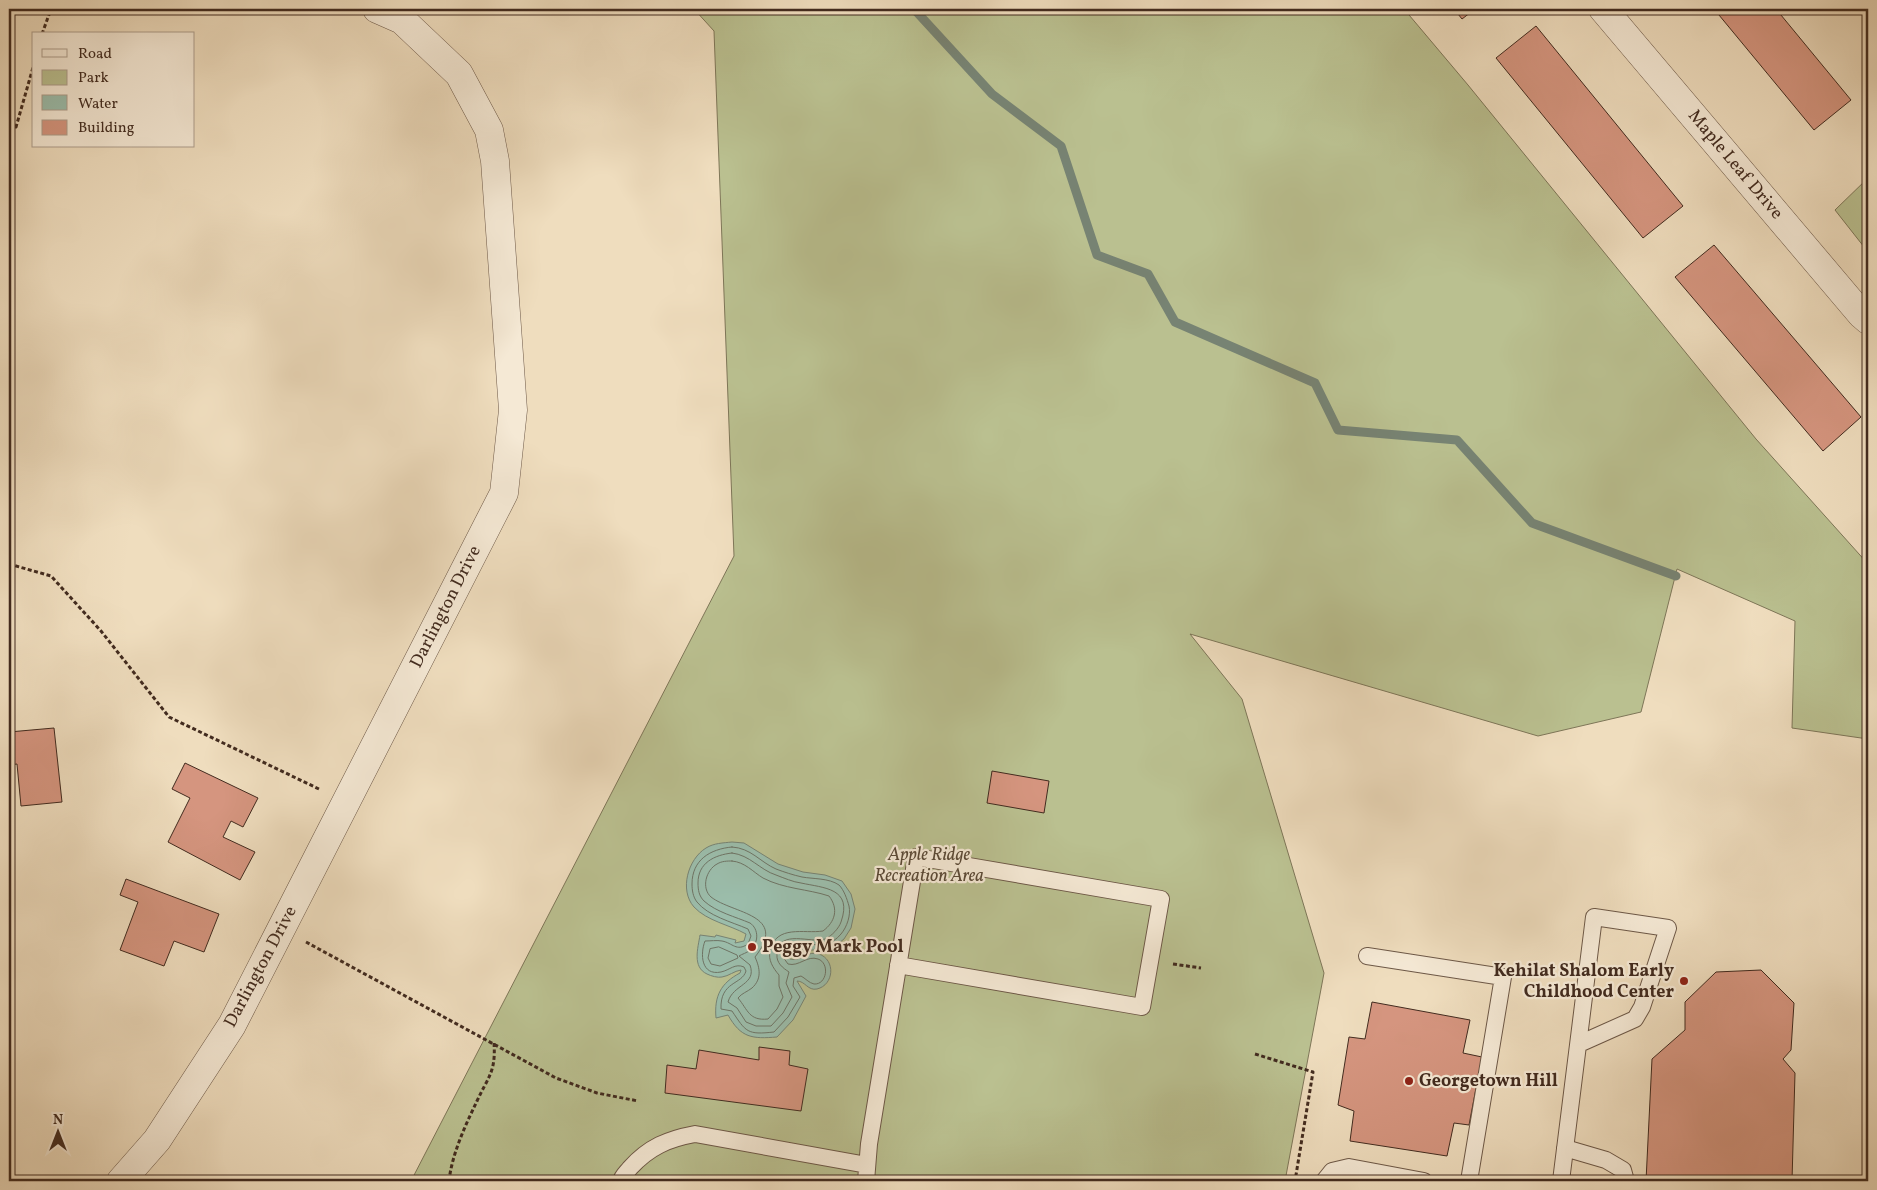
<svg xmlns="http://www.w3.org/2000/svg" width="1877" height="1190" viewBox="0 0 1877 1190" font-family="Vollkorn,serif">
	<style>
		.green { fill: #bac090; stroke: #7e7658 }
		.water { fill: #9bbdab; stroke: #778373 }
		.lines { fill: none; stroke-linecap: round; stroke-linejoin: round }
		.shore { stroke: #6e7465; stroke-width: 1 }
		.stream { stroke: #778373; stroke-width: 9 }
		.building { fill: #d5957f; stroke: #422b1f }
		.lane-casing { stroke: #6d5847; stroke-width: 18 }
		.street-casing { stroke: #6d5847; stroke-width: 29 }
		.path { stroke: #422b1f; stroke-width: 3; stroke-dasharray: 4 2.5; stroke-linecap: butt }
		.lane { stroke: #f5e9d5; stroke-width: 16 }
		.street { stroke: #f5e9d5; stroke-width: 28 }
		.poi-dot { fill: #8f2418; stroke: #f5e9d5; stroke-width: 2 }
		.labels { text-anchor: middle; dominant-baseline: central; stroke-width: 4.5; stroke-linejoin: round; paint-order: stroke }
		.street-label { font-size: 18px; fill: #422b1f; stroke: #f5e9d5 }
		.park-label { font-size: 18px; font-style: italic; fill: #5a4936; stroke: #f5e9d5 }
		.poi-label { font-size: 18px; font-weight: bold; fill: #422b1f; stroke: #f5e9d5; text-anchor: start }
	</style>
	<rect width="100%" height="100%" fill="#efddbe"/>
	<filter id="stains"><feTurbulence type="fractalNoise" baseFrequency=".004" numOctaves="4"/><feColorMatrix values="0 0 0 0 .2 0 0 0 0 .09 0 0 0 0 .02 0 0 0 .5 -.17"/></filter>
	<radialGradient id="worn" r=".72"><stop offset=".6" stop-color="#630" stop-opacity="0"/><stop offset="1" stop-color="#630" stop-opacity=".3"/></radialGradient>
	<!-- green -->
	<path class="green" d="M694,9H1404L1468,85L1756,439L1868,564V739L1792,728L1795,621L1677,569L1641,712L1538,736L1190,634L1242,699L1324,973L1285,1181H411L734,556L714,31Z
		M1868,178V252L1835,210Z"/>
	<!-- water -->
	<path class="water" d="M732,842L744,843L778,864L803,872L825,875L842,881L851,894L855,909L851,928L844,939L830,950H793L789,952L788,956L790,959C800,962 808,950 819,954C836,960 834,985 817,989C808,991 805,981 797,981L806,996L793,1020L777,1037C752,1039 741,1038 728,1015L716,1018C714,996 721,983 740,973L741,970C734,971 729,976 722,977C718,978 711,976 707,974C692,967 698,948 700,935L715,937L716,935L736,940L735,943L744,941L746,934C730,925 707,921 694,907C679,890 688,859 706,848C714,843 723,843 732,842Z"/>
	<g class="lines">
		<!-- shore -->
		<path class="shore" d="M732,847C751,848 760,862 776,869C784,872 793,875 802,877C813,879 829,878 839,885C844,890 847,899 849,906C851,915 847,927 841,934C823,956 800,935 785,949L783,957L788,964C799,967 807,955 818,959C830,963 827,985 814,984C809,983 805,978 801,976L794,978L793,986L800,997L788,1017L774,1032C747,1035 746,1032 732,1011L721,1009C720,981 742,985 746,971L744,967C735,963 730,970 721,972C701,976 700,954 705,941C710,941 717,940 722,941C733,943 736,952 748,944L751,936L748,929C732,922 708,916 697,902C693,897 692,890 692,884C692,860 710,849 732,847Z
			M732,853C750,855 760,870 776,875C784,878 793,882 801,883C824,888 853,888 841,922C839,928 832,936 825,939C811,944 779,928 777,954C776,963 783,968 789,972L786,983L792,997L783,1013L771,1026H756L746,1022L737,1008L728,1002C733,984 757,985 750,965L739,956C742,954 747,953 750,950C759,943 759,929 750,923C736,917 716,912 704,901C699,896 698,890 698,883C698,863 714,855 732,853Z
			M732,861C745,862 753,872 763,878C784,889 808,889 829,896C839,909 835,922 823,931C804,934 776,924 770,951C768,960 773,968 779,975V986L783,997L777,1009L768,1019C749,1021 748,1010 738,998C742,993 747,992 752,988C762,979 760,968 755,957C789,914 733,914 711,897C701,888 706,870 717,864C722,861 727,861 732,861Z
			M719,947L737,955L738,958L720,966L711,964L708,958L710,949Z"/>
		<!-- stream -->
		<path class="stream" d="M914,9L992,94L1061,146L1097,255L1148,274L1175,322L1315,383L1338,430L1457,440L1532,523L1676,576"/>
	</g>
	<!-- building -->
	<path class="building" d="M1454,9H1475L1462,19Z
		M1714,9H1776L1851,100L1814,130Z
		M1536,26L1683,206L1643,238L1496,58Z
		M1714,245L1861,417L1823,451L1675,277Z
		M54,728L62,802L21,806L17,764L9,765V732Z
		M185,763L258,798L243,827L231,821L223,837L255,852L240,880L168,842L190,798L172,789Z
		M992,771L1049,781L1044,813L987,803Z
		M126,879L219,914L204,952L174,941L164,966L120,950L138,902L120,895Z
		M1761,970L1794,1003L1791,1050L1783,1059L1795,1073L1792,1181H1646L1652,1059L1685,1030V1002L1716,972Z
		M1372,1002L1470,1020L1463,1053L1482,1057L1469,1125L1454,1123L1447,1156L1350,1141L1354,1111L1338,1105L1349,1037L1365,1039Z
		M759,1047L790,1051L789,1065L808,1069L801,1111L665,1093L667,1065L696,1069L699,1050L759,1060Z"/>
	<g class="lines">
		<defs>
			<path id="lane" d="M1367,956L1503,977L1469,1181
				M1565,1148L1606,1160L1623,1170L1626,1181
				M621,1181C622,1176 626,1173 630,1168C649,1147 668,1139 695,1134L867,1165
				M866,1181L869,1144L916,857L1161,899L1142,1007L898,965
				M1324,1181L1332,1171L1349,1167L1424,1181
				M1561,1181L1594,917L1668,928L1642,1007L1635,1019L1579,1044"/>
			<path id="street" d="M1603,9L1861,314L1868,320
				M121,1181L157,1140L232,1025L504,493L513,410L495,161L489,130L459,74L402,20L377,9"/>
		</defs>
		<!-- lane casing -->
		<use href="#lane" class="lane-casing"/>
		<!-- street casing -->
		<use href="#street" class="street-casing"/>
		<!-- path -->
		<path class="path" d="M42,34L51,9
			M9,125L16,127L34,64
			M9,564L51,576L101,631L169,717L321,790
			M306,942L556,1078L597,1093L638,1101
			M1173,964L1201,968
			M1255,1054L1313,1072L1295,1181
			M449,1181C452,1154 465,1126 477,1101C488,1077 496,1072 494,1043"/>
		<!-- lane -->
		<use href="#lane" class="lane"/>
		<!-- street -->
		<use href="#street" class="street"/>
	</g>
	<!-- markers -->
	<g class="poi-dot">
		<circle cx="752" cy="947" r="5"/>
		<circle cx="1684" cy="981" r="5"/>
		<circle cx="1409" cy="1081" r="5"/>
	</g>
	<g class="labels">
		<!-- street labels -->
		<g class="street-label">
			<text transform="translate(1735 165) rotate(50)">Maple Leaf Drive</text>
			<text transform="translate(446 607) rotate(-63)">Darlington Drive</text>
			<text transform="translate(261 967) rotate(-62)">Darlington Drive</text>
		</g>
		<!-- park labels -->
		<g class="park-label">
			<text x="929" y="855">Apple Ridge<tspan x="929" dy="21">Recreation Area</tspan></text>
		</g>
		<!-- poi labels -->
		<g class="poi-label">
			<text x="762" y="947">Peggy Mark Pool</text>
			<text x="1674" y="971" text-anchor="end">Kehilat Shalom Early<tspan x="1674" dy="21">Childhood Center</tspan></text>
			<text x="1419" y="1081">Georgetown Hill</text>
		</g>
	</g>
	<!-- margin -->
	<rect width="1877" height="1190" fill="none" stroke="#efddbe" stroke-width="30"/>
	<rect x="10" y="10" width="1857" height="1170" fill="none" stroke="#422b1f" stroke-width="2.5"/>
	<rect x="15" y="15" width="1847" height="1160" fill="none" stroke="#422b1f"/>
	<!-- legend -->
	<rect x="32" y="32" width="162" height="115" fill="#f5e9d5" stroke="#ad9d8c"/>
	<rect x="42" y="49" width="25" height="8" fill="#f5e9d5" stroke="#ad9d8c"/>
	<text x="78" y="58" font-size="15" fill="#422b1f">Road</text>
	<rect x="42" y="70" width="25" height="15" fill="#bac090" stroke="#ad9d8c"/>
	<text x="78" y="82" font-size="15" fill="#422b1f">Park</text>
	<rect x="42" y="95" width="25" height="15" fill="#9bbdab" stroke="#ad9d8c"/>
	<text x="78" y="108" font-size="15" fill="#422b1f">Water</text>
	<rect x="42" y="120" width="25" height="15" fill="#d5957f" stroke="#ad9d8c"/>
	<text x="78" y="132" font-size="15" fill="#422b1f">Building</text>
	<!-- north arrow -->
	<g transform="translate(58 1132)" stroke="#f5e9d5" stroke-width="4" paint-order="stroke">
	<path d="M0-4L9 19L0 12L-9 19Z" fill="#422b1f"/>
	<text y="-8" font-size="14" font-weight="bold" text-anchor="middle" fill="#422b1f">N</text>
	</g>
	<rect width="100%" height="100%" filter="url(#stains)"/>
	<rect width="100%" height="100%" fill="url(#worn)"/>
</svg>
